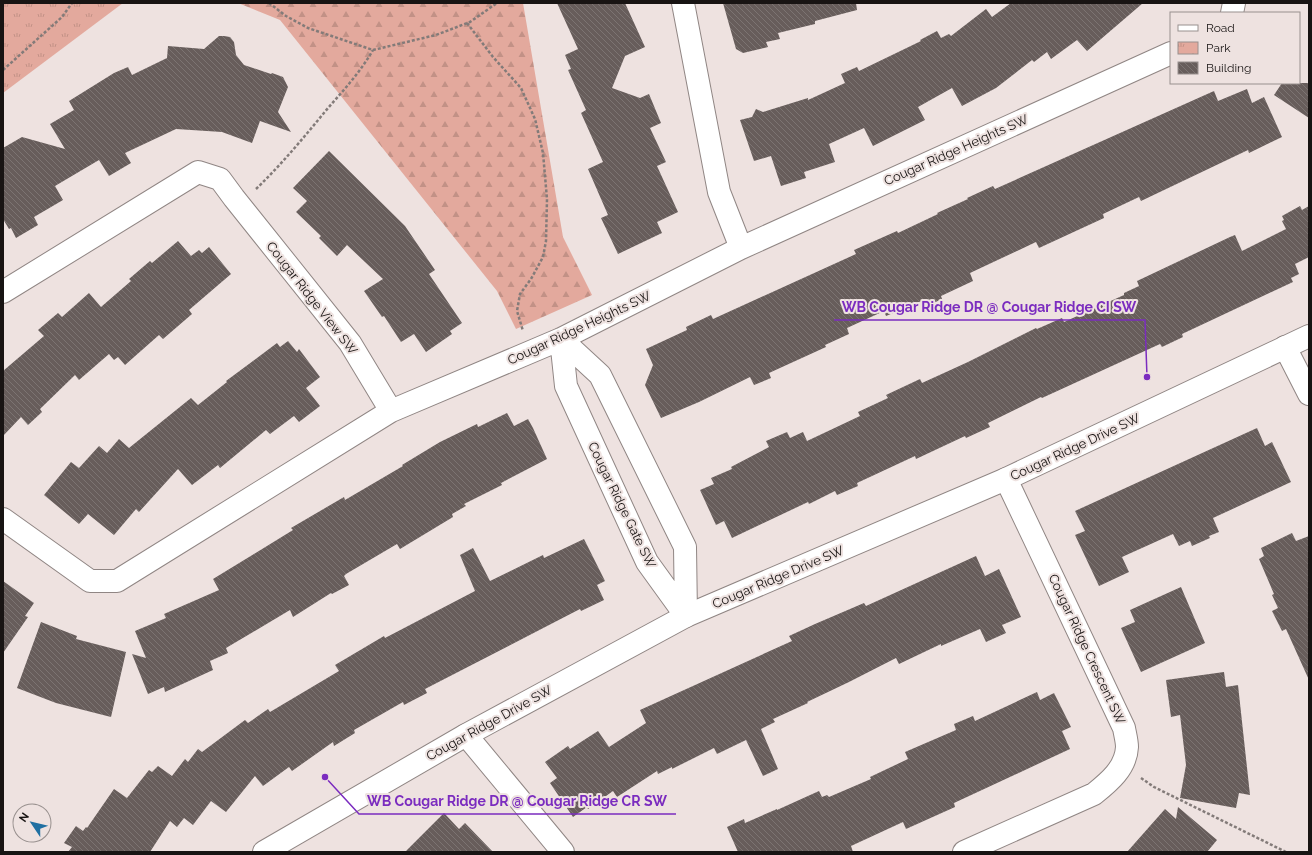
<svg xmlns="http://www.w3.org/2000/svg" width="1312" height="855" viewBox="0 0 1312 855" font-family="Raleway,sans-serif">
	<style>
		.forest { fill: url(#forest-firs) }
		.park { fill: url(#park-tufts) }
		.building { fill: url(#building-back-hatch) }
		.lines { fill: none; stroke-linecap: round; stroke-linejoin: round }
		.minor-casing { stroke: #908684; stroke-width: 24 }
		.tertiary-casing { stroke: #908684; stroke-width: 24 }
		.path { stroke: #837b79; stroke-width: 2.5; stroke-dasharray: 3 2; stroke-linecap: butt }
		.minor { stroke: #fff; stroke-width: 22 }
		.tertiary { stroke: #fff; stroke-width: 22 }
		.labels { text-anchor: middle; dominant-baseline: central; stroke-width: 4; stroke-linejoin: round; paint-order: stroke }
		.street-label { font-size: 13px; fill: #181413; stroke: #eee2e0 }
		.leader { fill: none; stroke: #7b2cbf; stroke-width: 1.5 }
		.callout-dot { fill: #7b2cbf; stroke: #eee2e0; stroke-width: 1.5 }
		.callout-label { font-size: 14px; text-anchor: middle; font-weight: bold; fill: #7b2cbf; stroke: #eee2e0; stroke-width: 4; stroke-linejoin: round; paint-order: stroke }
	</style>
	<defs>
		<pattern id="forest-firs" width="22" height="20" patternUnits="userSpaceOnUse"><rect width="22" height="20" fill="#e3a99d"/><path d="M5 1l3.5 6h-7zM16 11l3.5 6h-7z" fill="#c29186"/></pattern>
		<pattern id="park-tufts" width="24" height="20" patternUnits="userSpaceOnUse"><rect width="24" height="20" fill="#e3a99d"/><path d="M3 7l-1-3M5 7V3M7 7l1-3M15 17l-1-3M17 17v-4M19 17l1-3" fill="none" stroke="#c29186"/></pattern>
		<pattern id="building-back-hatch" width="6" height="6" patternUnits="userSpaceOnUse"><rect width="6" height="6" fill="#675d5b"/><path d="M-1 5l2 2M0 0l6 6M5-1l2 2" fill="none" stroke="#7c7472"/></pattern>
	</defs>
	<rect width="100%" height="100%" fill="#eee2e0"/>
	<!-- forest -->
	<path class="forest" d="M238,3H523L563,237L592,295L516,329L497,291L280,20Z"/>
	<!-- park -->
	<path class="park" d="M3,3H123L3,93Z"/>
	<!-- building -->
	<path class="building" d="M557,3H625L645,47L625,56L612,88L640,98L649,94L661,123L650,128L666,162L657,166L678,212L657,222L662,233L618,254L601,218L608,215L588,169L603,162L581,113L586,110L568,70L571,69L565,55L578,49Z
		M723,3H856L857,10L815,21V24L778,33L780,39L766,42L768,47L743,53L736,49Z
		M1011,3H1143L1087,51L1077,40L1051,59L1047,52L1034,62L1032,60L996,88L962,106L952,88L918,107L925,120L873,146L864,128L829,144L835,162L804,172L806,178L781,186L771,156L754,161L740,120L752,117L756,109L763,112L808,98V100L845,83L841,74L857,67L859,71L921,41L920,40L937,31L941,38L949,34L951,36L986,9L992,17Z
		M219,36H224L230,37L234,42L236,55L244,65L271,74L272,73L283,77L288,87L278,112L291,132L260,121L252,143L222,132L176,129L125,153L131,163L109,176L99,160L55,186L63,200L34,217L38,225L16,238L11,228L9,229L3,219V148L22,137L65,149L50,124L74,110L69,101L114,73L128,67L132,75L167,58L168,46L204,49Z
		M1282,83H1309V118L1274,95Z
		M1247,89L1252,103L1264,97L1282,137L1249,153L1248,150L1141,201L1139,197L1103,214L1104,218L1039,248L1036,242L970,273L973,281L941,296L942,299L925,307L922,301L886,316L884,311L847,328L849,334L825,345L826,347L769,373L771,378L754,385L750,377L699,402L661,418L645,385L653,365L646,349L687,330L686,327L711,315L713,319L856,254L854,250L897,231L898,233L938,214L937,213L968,199L967,198L993,186L995,189L1214,91L1218,101Z
		M329,151L405,226L435,270L429,274L462,323L450,331L452,334L426,352L414,334L401,342L384,316L382,317L364,291L383,279L347,245L337,256L319,238L321,236L296,212L307,201L293,188Z
		M1300,206L1302,210L1309,206V257L1295,264L1299,274L1291,278L1293,282L1182,334L1183,337L1162,347L1160,344L1042,398L1041,397L988,423L990,427L966,438L965,436L916,459L915,456L857,483L858,486L837,495L835,491L809,504L808,502L732,538L724,521L716,525L700,490L714,484L711,478L732,469L731,467L769,447L766,441L787,432L790,438L803,432L807,441L860,416L858,412L888,398L886,395L920,379L922,383L968,362L1036,328L1037,329L1062,318L1064,322L1124,295V293L1139,286L1137,281L1230,237L1235,235L1242,251L1286,229L1282,221L1284,220L1282,216Z
		M178,241L191,256L199,250L202,253L209,247L231,274L189,310L192,314L163,339L159,335L125,365L118,357L114,360L109,354L79,380L75,375L40,409L42,412L28,425L21,417L3,436V371L44,336L38,330L58,313L62,317L89,293L101,307L131,281L129,279L150,261L152,263Z
		M288,341L297,352L299,349L320,377L306,388L320,406L299,422L294,416L270,434L266,430L220,468L218,465L192,485L178,469L139,512L136,509L114,535L88,514L79,524L44,495L71,462L79,468L99,446L107,453L119,439L129,448L191,398L198,405L227,382L226,381L277,343L280,347Z
		M507,413L514,426L528,419L533,428L547,459L501,483L502,485L464,504L466,506L452,514L453,517L400,549L397,544L346,574L344,576L349,585L332,594L331,593L293,617L290,610L226,648L228,653L210,661L213,670L165,692L164,687L148,694L132,654L146,658L135,631L166,618L164,614L219,590L213,579L293,530L291,528L344,497L345,500L403,466L402,465L440,442L477,424L478,427Z
		M1257,428L1265,446L1272,442L1291,482L1213,518L1219,532L1209,536L1210,538L1192,546L1190,541L1179,546L1173,534L1122,557L1129,572L1099,586L1075,535L1085,531L1075,511Z
		M1292,533L1296,541L1309,536V680L1286,629L1282,631L1272,611L1278,608L1272,595L1274,594L1259,559L1264,556L1261,548Z
		M584,539L605,581L597,585L604,600L581,611L580,609L425,689L427,693L404,705L403,702L354,730L355,733L334,746L333,742L292,771L289,767L263,786L255,776L226,812L211,801L193,825L184,818L177,827L170,821L150,852H68L72,847L64,843L76,826L83,831L86,827L87,828L114,789L127,798L149,770L152,772L158,766L172,776L185,759L188,762L198,749L202,752L245,720L248,723L268,709L270,712L339,671L335,665L384,636L385,638L475,591L460,555L473,548L490,581L543,555L544,558Z
		M976,556L985,576L999,569L1021,617L1002,625L1006,633L986,642L980,629L941,646V644L899,664L896,658L849,682L807,702L808,703L773,719L775,722L761,729L778,769L763,776L746,740L717,754L714,748L672,769V767L658,774L657,771L617,797L613,791L588,809L587,807L573,817L550,783L557,778L545,762L568,746L570,749L598,731L609,747L646,723L640,710L792,641L789,636L815,624L864,603L866,606Z
		M3,581L34,603L25,616L28,617L3,653Z
		M1181,587L1205,643L1141,672L1121,628L1135,622L1130,610Z
		M41,622L77,636L76,639L126,652L111,717L56,703L17,688Z
		M1224,672L1226,687L1238,685L1250,795L1239,793L1236,808L1180,798L1186,765L1180,715L1171,717L1166,680Z
		M1037,692L1040,700L1054,693L1071,727L1062,731L1070,749L954,803L955,807L906,829L903,822L851,846L853,852H738L727,827L744,819L745,823L777,809V810L819,791L822,797L827,795L829,797L871,779L870,777L908,759L905,752L956,730L954,724L973,716L975,721Z
		M1178,807L1217,840L1207,852H1127L1165,809L1176,819Z
		M444,813L459,829L465,823L493,852H405Z"/>
	<g class="lines">
		<defs>
			<path id="minor" d="M683,3L719,192L741,248
				M1232,13L1234,3
				M3,292L198,172L220,179L234,198L350,343L391,411
				M561,339L600,375L685,547L686,616
				M561,339L566,386L647,562L686,616
				M1285,347L1309,394
				M3,519L90,581H117L391,411L561,339L741,248L1171,53
				M466,735L563,852
				M964,852L1094,794C1109,782 1126,768 1127,747C1127,741 1125,734 1124,728L1006,479"/>
			<path id="tertiary" d="M264,852L466,735L686,616L1006,479L1309,336"/>
		</defs>
		<!-- minor casing -->
		<use href="#minor" class="minor-casing"/>
		<!-- tertiary casing -->
		<use href="#tertiary" class="tertiary-casing"/>
		<!-- path -->
		<path class="path" d="M269,3L286,16L308,28L373,50L436,35L470,22L497,3
			M467,23L493,57L521,88L535,119L543,153L547,199L546,241L543,257L531,279L520,294L517,311L523,331
			M3,70L62,17L72,3
			M256,189C282,164 305,136 328,108C344,90 361,71 373,50
			M1141,778L1154,787L1286,852"/>
		<!-- minor -->
		<use href="#minor" class="minor"/>
		<!-- tertiary -->
		<use href="#tertiary" class="tertiary"/>
	</g>
	<g class="labels">
		<!-- street labels -->
		<g class="street-label">
			<text transform="translate(956 150) rotate(-24)">Cougar Ridge Heights SW</text>
			<text transform="translate(312 298) rotate(52)">Cougar Ridge View SW</text>
			<text transform="translate(579 328) rotate(-25)">Cougar Ridge Heights SW</text>
			<text transform="translate(1075 447) rotate(-25)">Cougar Ridge Drive SW</text>
			<text transform="translate(622 505) rotate(64)">Cougar Ridge Gate SW</text>
			<text transform="translate(778 577) rotate(-23)">Cougar Ridge Drive SW</text>
			<text transform="translate(1087 649) rotate(65)">Cougar Ridge Crescent SW</text>
			<text transform="translate(489 723) rotate(-29)">Cougar Ridge Drive SW</text>
		</g>
	</g>
	<!-- callouts -->
	<path class="leader" d="M1147 377L1145 320H834M325 777L359 814H676"/>
	<g class="callout-dot">
		<circle cx="1147" cy="377" r="4"/>
		<circle cx="325" cy="777" r="4"/>
	</g>
	<g class="callout-label">
		<text x="989" y="312">WB Cougar Ridge DR @ Cougar Ridge CI SW</text>
		<text x="517" y="806">WB Cougar Ridge DR @ Cougar Ridge CR SW</text>
	</g>
	<!-- border -->
	<rect width="1312" height="855" fill="none" stroke="#181413" stroke-width="8"/>
	<!-- legend -->
	<rect x="1170" y="12" width="130" height="72" fill="#eee2e0" stroke="#98908e"/>
	<rect x="1178" y="25" width="20" height="6" fill="#ffffff" stroke="#98908e"/>
	<text x="1206" y="32" font-size="12" fill="#181413">Road</text>
	<rect x="1178" y="42" width="20" height="12" fill="url(#park-tufts)" stroke="#98908e"/>
	<text x="1206" y="52" font-size="12" fill="#181413">Park</text>
	<rect x="1178" y="62" width="20" height="12" fill="url(#building-back-hatch)" stroke="#98908e"/>
	<text x="1206" y="72" font-size="12" fill="#181413">Building</text>
	<!-- north arrow -->
	<g transform="translate(32 823) rotate(305)"><circle r="19" fill="#eee2e0" stroke="#98908e"/>
	<path d="M0-3L7 15L0 10L-7 15Z" fill="#2070a2"/>
	<text y="-6" font-size="11" font-weight="bold" text-anchor="middle" fill="#181413">N</text>
	</g>
</svg>
